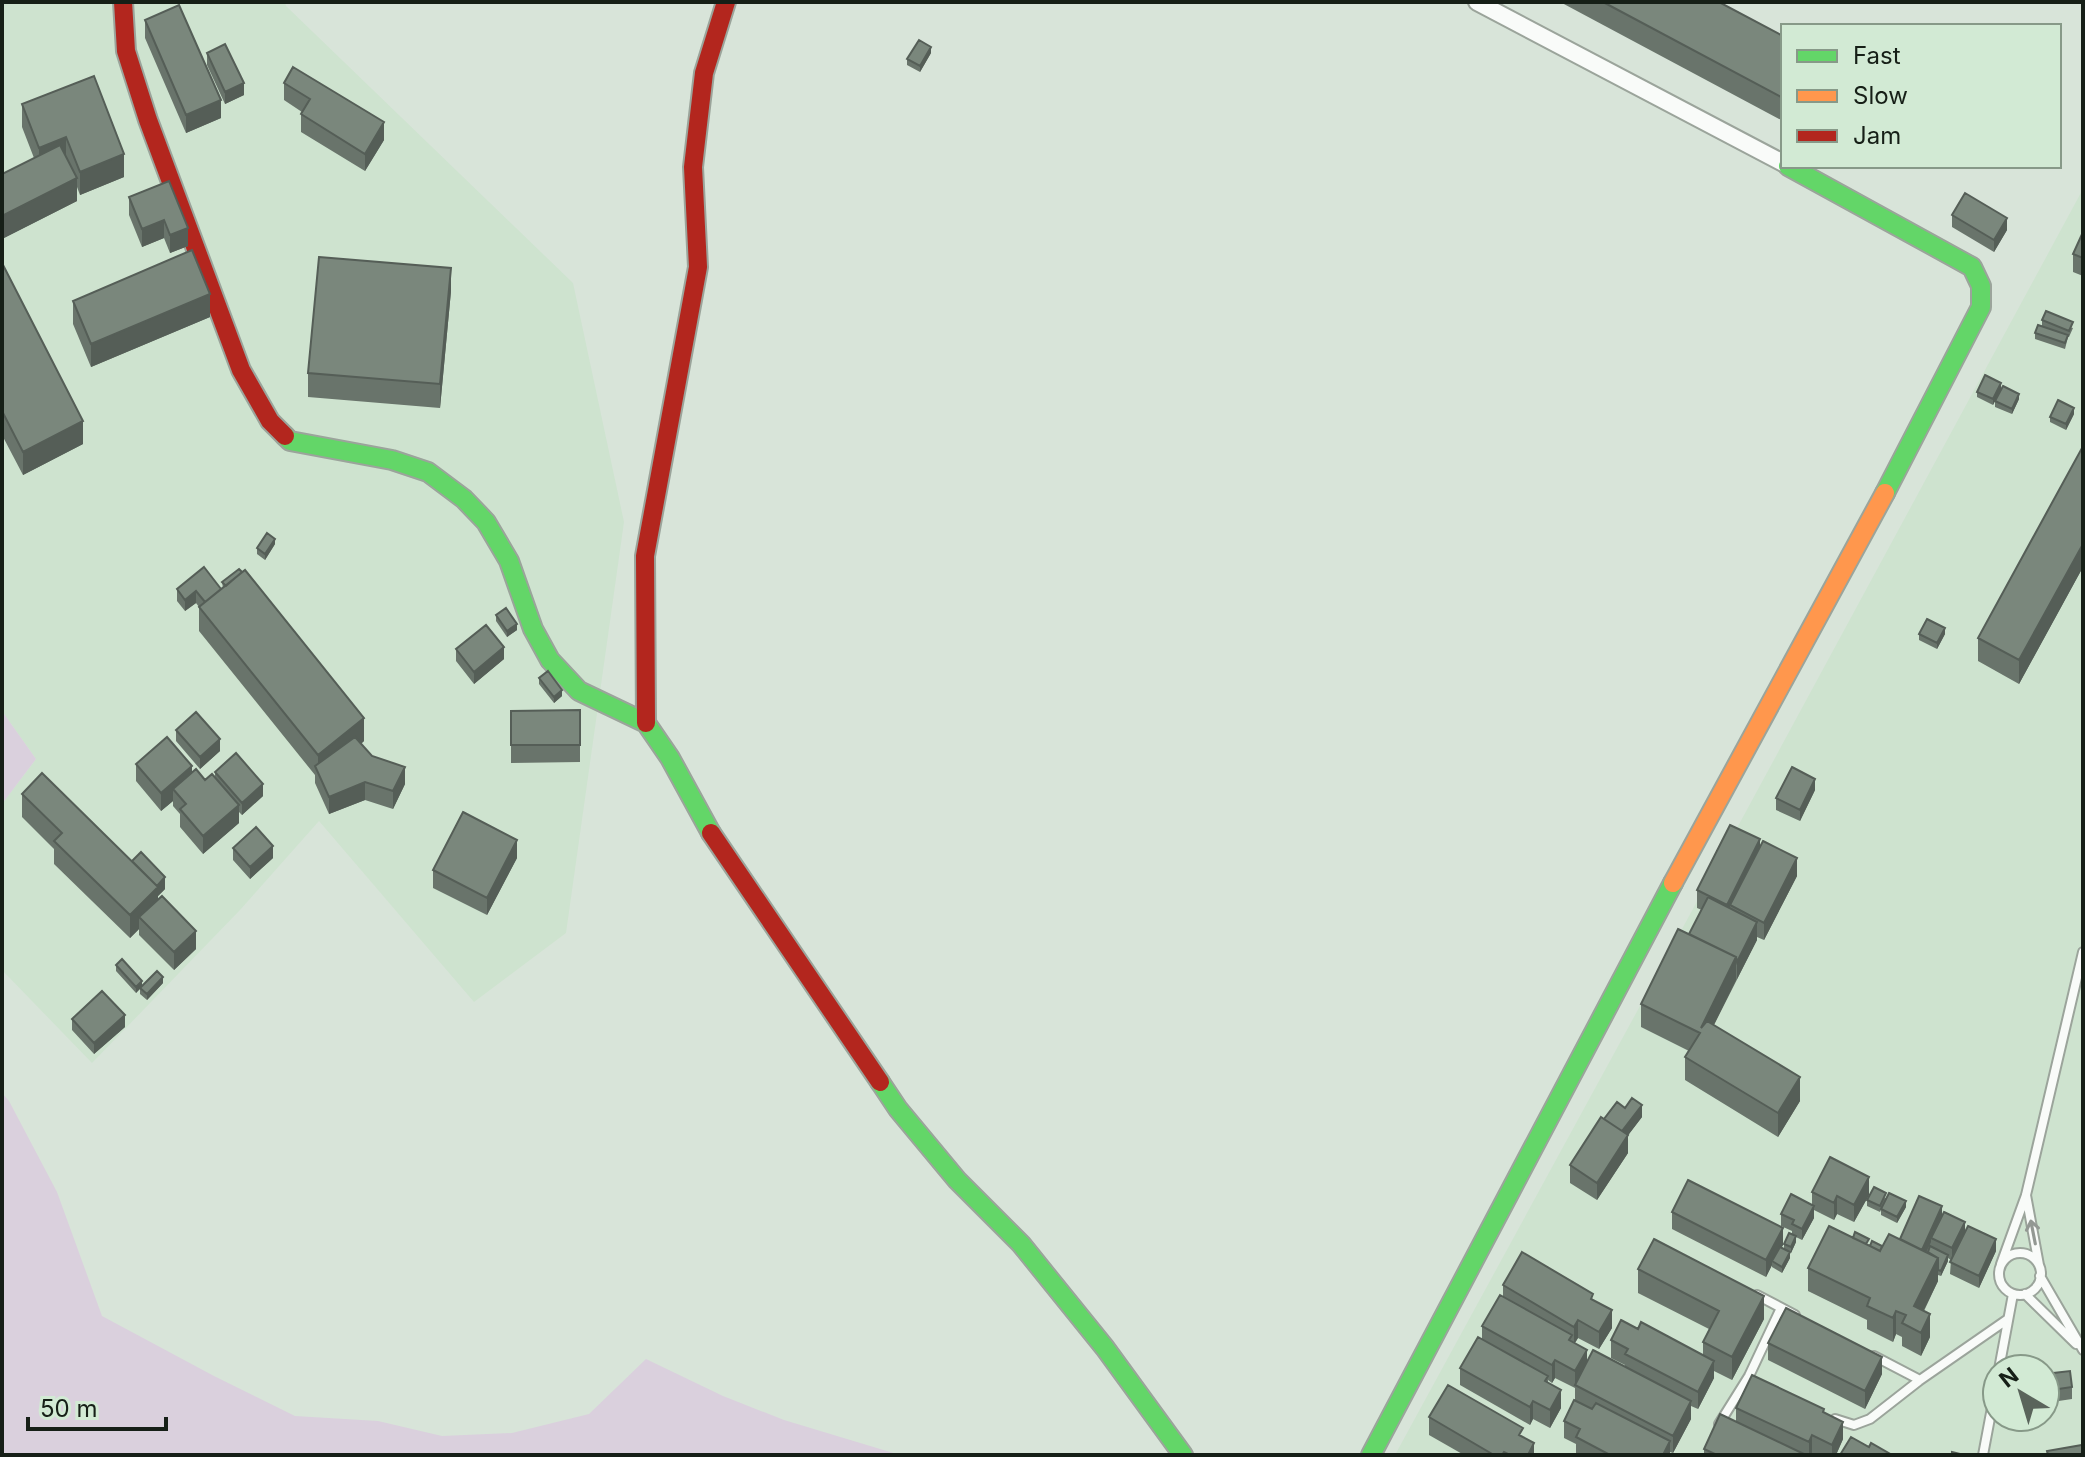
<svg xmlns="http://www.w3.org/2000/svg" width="2085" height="1457" viewBox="0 0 2085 1457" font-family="Inter,sans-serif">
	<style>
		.built { fill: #cee3cf; fill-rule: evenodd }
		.green { fill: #dad0dd }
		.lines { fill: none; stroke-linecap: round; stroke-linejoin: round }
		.lane-casing { stroke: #9ba49b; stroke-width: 12 }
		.street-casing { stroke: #9ba49b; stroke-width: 20 }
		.fast-casing { stroke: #9ba49b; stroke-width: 22 }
		.slow-casing { stroke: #9ba49b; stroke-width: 22 }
		.jam-casing { stroke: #9ba49b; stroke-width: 22 }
		.lane { stroke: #f9fbf9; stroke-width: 8 }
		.street { stroke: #f9fbf9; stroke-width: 16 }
		.fast { stroke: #63d668; stroke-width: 18 }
		.slow { stroke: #ff974d; stroke-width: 18 }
		.jam { stroke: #b3261e; stroke-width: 18 }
		.wall { fill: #69746b }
		.shaded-wall { fill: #555e57 }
		.building { fill: #7a877c; stroke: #555e57; stroke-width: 2 }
		.oneway { stroke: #939893 }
	</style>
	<rect width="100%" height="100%" fill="#d8e4d9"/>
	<!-- built -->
	<path class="built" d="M2,2H285L286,6L573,283L624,522L566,933L474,1002L319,821L240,910L92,1063L2,970V804L36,759L2,711Z
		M2083,189V1455H1395L1730,841ZM1997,1369H2045V1417H1997Z"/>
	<!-- green -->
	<path class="green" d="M2,711L36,759L2,804Z
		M2,1093L9,1101L57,1192L102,1316L214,1376L295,1416L378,1421L442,1436L512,1433L589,1414L646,1359L723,1396L784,1420L900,1455H2Z"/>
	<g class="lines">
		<defs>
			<path id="lane" d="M2026,1195L2039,1265
				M1999 1274a21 21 0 1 1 42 0a21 21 0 1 1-42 0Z
				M2001,1264L2026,1195L2083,952
				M2040,1276L2083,1350
				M2025,1294L2076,1344
				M1757,1295L1795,1315
				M1874,1356L1920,1380
				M1999,1369L2013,1294
				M1835,1419L1854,1425L1870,1419L1920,1380L2008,1319
				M1719,1424L1749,1376L1781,1308
				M1983,1455L1997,1381"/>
			<path id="street" d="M1477,2L1783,163"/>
			<path id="fast" d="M1788,166L1972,267L1981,286V307L1885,493
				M285,436L290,441L392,460L428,472L464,499L486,522L509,561L533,629L550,660L579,691L646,723L670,758L711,833
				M880,1082L898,1109L957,1180L1021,1244L1105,1348L1183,1455
				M1371,1455L1673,883"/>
			<path id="slow" d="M1673,883L1885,493"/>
			<path id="jam" d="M123,2L126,51L148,120L241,370L270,421L285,436
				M646,723L645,556L698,267L693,167L704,73L726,2
				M711,833L880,1082"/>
		</defs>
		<!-- lane casing -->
		<use href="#lane" class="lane-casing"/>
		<!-- street casing -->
		<use href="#street" class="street-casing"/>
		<!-- fast casing -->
		<use href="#fast" class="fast-casing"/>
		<!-- slow casing -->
		<use href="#slow" class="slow-casing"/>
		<!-- jam casing -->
		<use href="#jam" class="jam-casing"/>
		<!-- lane -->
		<use href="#lane" class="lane"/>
		<!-- street -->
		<use href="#street" class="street"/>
		<!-- fast -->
		<use href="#fast" class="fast"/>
		<!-- slow -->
		<use href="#slow" class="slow"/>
		<!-- jam -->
		<use href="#jam" class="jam"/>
	</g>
	<!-- wall -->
	<path class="wall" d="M1562,2H1719L1783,36V121L1562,3Z
		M145,20L221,118L186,133L145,38Z
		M207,53L244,95L225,104L207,65Z
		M931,53L920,72L907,65V59Z
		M284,83L384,140L365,171L301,132V114L302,112L284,100Z
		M22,104L124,177L80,195L77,187V201L2,239V174L34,158L22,127Z
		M169,181L188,246L170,253L164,238L142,247L129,215V197Z
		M1952,215L2007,230L1994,252L1952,227Z
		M2083,232V276L2073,272V254Z
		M2,263L83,444L23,475L2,435Z
		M451,291L440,408L308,397V373Z
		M73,301L210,317L91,367L73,324Z
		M2042,320L2073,328L2069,337H2068L2065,349L2035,339V333L2050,330L2042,326Z
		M2001,389L1993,405L1977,397V392Z
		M2019,399L2012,414L1995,407V401Z
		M2074,414L2066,430L2050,422V417Z
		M2083,448V567L2019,684L1978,661V638Z
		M275,544L265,560L257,554V548Z
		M222,582L364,741L361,744L372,756L405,784L393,809L365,800L329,814L315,783V775L199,631V607L196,603L185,611L177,601V589H221L223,588Z
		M496,615L517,630L507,637L496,621Z
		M1919,634H1945L1937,649L1919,640Z
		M456,649L504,659L474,684L456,661Z
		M539,678L562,696L554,703L539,684Z
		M580,710V762L511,763V711Z
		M176,730L220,751L200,769L176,741Z
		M136,764L192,772L205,780L215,777V772L263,796L242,815L239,812V823L203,854L180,827V814L173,806V801L161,811L136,781Z
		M1815,790L1800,821L1776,810V798Z
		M22,794L132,861L165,889L158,896V900L196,949L174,970L139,935V929L130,938L54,864V849L22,817Z
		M1760,847L1797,876L1764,940L1757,937V940L1714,1025L1800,1101L1778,1137L1685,1080V1057L1689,1051L1641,1027V1004L1689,934L1702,910L1697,908V890Z
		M233,848L273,858L250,879L233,860Z
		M517,858L487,915L433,888V870Z
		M116,965L142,986L163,983L147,1000L140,994V988L136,993L116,971Z
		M72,1019L125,1027L94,1054L72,1030Z
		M1625,1108L1642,1117L1628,1135V1153L1597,1200L1570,1183V1165L1604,1119Z
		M1812,1192L1869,1195L1854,1222L1837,1214L1834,1220L1814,1210V1218L1802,1240L1796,1237V1242L1791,1253L1790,1252V1258L1782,1273L1772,1267V1265L1766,1277L1672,1229V1212L1783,1245L1781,1248L1784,1249V1244L1792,1234V1231L1781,1226V1214L1812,1205Z
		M1886,1198L1906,1207L1897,1223L1881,1215V1210L1880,1212L1867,1206V1200Z
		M1942,1216L1996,1251L1979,1288L1950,1274L1951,1260L1948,1258V1261L1941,1276L1938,1275V1281L1924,1311L1930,1337L1921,1356L1902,1346V1337L1896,1334L1893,1342L1867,1329V1320L1808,1291V1268L1853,1238L1869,1245L1882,1246L1900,1239Z
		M1638,1269L1764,1319L1732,1380L1714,1371V1378L1698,1409L1691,1406V1419L1673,1453L1670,1452V1455H1576V1444L1564,1438V1421L1575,1401V1388L1555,1378L1552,1383L1548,1380V1382L1561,1408L1550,1428L1533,1419L1530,1425L1460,1385V1368L1482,1339V1326L1503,1296V1285L1593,1300L1612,1328L1599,1349L1578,1338L1575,1343L1587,1362L1625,1367V1365L1611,1358V1340L1638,1329L1703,1355V1342L1709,1329L1638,1293Z
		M1768,1343L1882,1374L1865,1409L1768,1360Z
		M2045,1374L2072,1387V1399L2045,1403Z
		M1736,1408L1824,1413L1843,1439L1836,1455H1816L1812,1453L1811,1455H1704V1449L1736,1422Z
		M1429,1417L1523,1437L1534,1455H1464L1429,1435Z"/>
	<!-- shaded-wall -->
	<path class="shaded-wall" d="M931,47V53L920,72V66Z
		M244,83V95L225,104V92Z
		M221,100V118L186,133V115Z
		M384,122V140L365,171V154Z
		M66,137V160L39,171V148Z
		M124,154V177L80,195V172Z
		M77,178V201L2,239V216Z
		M2007,218V230L1994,252V240Z
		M164,220V238L142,247V229Z
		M188,228V246L170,253V235Z
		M451,268V291L440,408V384Z
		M210,294V317L91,367V344Z
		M2001,383V389L1993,405V399Z
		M2019,394V399L2012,414V409Z
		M2074,408V414L2066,430V424Z
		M83,421V444L23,475V452Z
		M275,539V544L265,560V554Z
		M2083,544V567L2019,684V660Z
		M196,591V603L185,611V600Z
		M517,624V630L507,637V631Z
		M1945,628V634L1937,649V643Z
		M504,647V659L474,684V672Z
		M562,690V696L554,703V697Z
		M364,718V741L320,777L318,772V755Z
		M220,739V751L200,769V757Z
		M192,766V784L173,789V801L161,811V793Z
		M405,767V784L393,809V791Z
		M1815,779V790L1800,821V810Z
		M365,782V800L329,814V797Z
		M263,784V796L242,815V803Z
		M239,805V823L203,854V836Z
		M1760,839V857L1730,905V916L1727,922V905Z
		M517,840V858L487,915V898Z
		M273,846V858L250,879V867Z
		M1797,858V876L1764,940V923Z
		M165,877V889L158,896V910L139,917V929L130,938V915Z
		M1757,922V940L1737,979V962Z
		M196,931V949L174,970V952Z
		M1736,957V980L1701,1051V1028Z
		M163,977V983L147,1000V994Z
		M142,981V987L136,993V987Z
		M125,1015V1027L94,1054V1043Z
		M1800,1077V1101L1778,1137V1113Z
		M1642,1105V1117L1620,1146V1134Z
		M1628,1135V1153L1597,1200V1183Z
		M1869,1177V1195L1854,1222V1205Z
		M1837,1196V1214L1834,1220V1203Z
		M1906,1201V1207L1897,1223V1217Z
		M1814,1206V1218L1802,1240V1229Z
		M1942,1206V1218L1931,1238V1242L1919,1267V1255Z
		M1965,1222V1234L1952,1260V1248Z
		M1783,1228V1245L1774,1262L1772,1261V1265L1766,1277V1260Z
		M1796,1236V1242L1791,1253V1247Z
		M1996,1239V1251L1979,1288V1276Z
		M1790,1252V1258L1782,1273V1267Z
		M1948,1255V1261L1941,1276V1271Z
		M1938,1258V1281L1914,1330V1306Z
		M1764,1296V1319L1732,1380V1357Z
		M1612,1310V1328L1599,1349V1332Z
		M1896,1311V1334L1893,1342V1318Z
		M1930,1314V1337L1921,1356V1333Z
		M1578,1320V1338L1574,1344V1327Z
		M1587,1350V1368L1575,1385V1389V1371Z
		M1882,1357V1374L1865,1409V1391Z
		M1555,1360V1378L1552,1383V1365Z
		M1714,1361V1378L1698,1409V1392Z
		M1561,1390V1408L1550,1428V1410Z
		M1533,1401V1419L1530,1425V1407Z
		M1691,1401V1419L1673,1453V1436Z
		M1843,1422V1439L1836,1455H1832V1445Z
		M1812,1435V1453L1811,1455H1809V1442Z
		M1670,1441V1455H1663Z
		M1534,1443V1455H1528Z"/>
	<!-- building -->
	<path class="building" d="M1603,2H1719L1783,36V98Z
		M179,5L221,100L186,115L145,20Z
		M919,40L931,47L920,66L907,59Z
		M225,44L244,83L225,92L207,53Z
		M293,67L384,122L365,154L301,114L310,99L284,83Z
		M94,76L124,154L80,172L66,137L39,148L22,104Z
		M60,145L77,178L2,216V174Z
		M169,181L188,228L170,235L164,220L142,229L129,197Z
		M1965,193L2007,218L1994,240L1952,215Z
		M2083,232V258L2073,254Z
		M192,250L210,294L91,344L73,301Z
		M319,257L451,268L440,384L308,373Z
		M2,263L83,421L23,452L2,411Z
		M2046,311L2073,322L2069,331L2042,320Z
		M2038,325L2068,335L2065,343L2035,333Z
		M1985,375L2001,383L1993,399L1977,392Z
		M2003,386L2019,394L2012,409L1995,401Z
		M2058,400L2074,408L2066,424L2050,417Z
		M2082,448L2083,544L2019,660L1978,638Z
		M267,533L275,539L265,554L257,548Z
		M204,567L221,589L205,602L196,591L185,600L177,589Z
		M239,569L242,572L226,586L222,582Z
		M245,570L364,718L318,755L199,607Z
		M506,608L517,624L507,631L496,615Z
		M1927,619L1945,628L1937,643L1919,634Z
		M486,625L504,647L474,672L456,649Z
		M548,671L562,690L554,697L539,678Z
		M580,710V745H511V711Z
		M196,712L220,739L200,757L176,730Z
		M167,737L192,766L161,793L136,764Z
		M355,737L372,756L405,767L393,791L365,782L329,797L315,766Z
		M236,753L263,784L242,803L215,772Z
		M1792,767L1815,779L1800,810L1776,798Z
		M196,769L205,780L212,774L239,805L203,836L180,809L186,804L173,789Z
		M42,773L158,887L130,915L54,841L62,833L22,794Z
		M463,812L517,840L487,898L433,870Z
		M1730,825L1760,839L1727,905L1697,890Z
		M256,827L273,846L250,867L233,848Z
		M1763,841L1797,858L1764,923L1730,905Z
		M141,852L165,877L157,886L132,861Z
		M162,896L196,931L174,952L139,917Z
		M1708,897L1757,922L1737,962L1736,957L1689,934Z
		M1678,929L1736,957L1701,1028L1707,1021L1800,1077L1778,1113L1685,1057L1700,1033L1641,1004Z
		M122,959L142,981L136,987L116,965Z
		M157,971L163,977L147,994L140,988Z
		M102,991L125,1015L94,1043L72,1019Z
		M1632,1098L1642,1105L1622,1131L1604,1119L1617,1102L1625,1108Z
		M1601,1117L1628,1135L1597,1183L1570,1165Z
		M1830,1157L1869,1177L1854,1205L1837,1196L1834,1203L1812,1192Z
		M1688,1180L1783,1228L1766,1260L1672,1212Z
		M1874,1187L1886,1193L1880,1206L1867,1200Z
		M1889,1193L1906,1201L1897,1217L1881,1209Z
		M1791,1194L1814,1206L1802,1229L1792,1224L1794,1220L1781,1214Z
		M1919,1196L1942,1206L1922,1250L1900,1239Z
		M1944,1212L1965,1222L1952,1248L1931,1238Z
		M1829,1226L1880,1251L1889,1234L1938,1258L1914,1306L1930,1314L1921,1333L1902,1323L1906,1315L1896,1311L1893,1318L1867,1306L1870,1298L1808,1268Z
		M1968,1226L1996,1239L1979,1276L1950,1262Z
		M1855,1232L1869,1239L1866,1244L1853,1238Z
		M1789,1233L1796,1236L1791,1247L1784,1244Z
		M1654,1239L1764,1296L1732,1357L1703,1342L1719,1311L1638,1269Z
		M1872,1241L1882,1246L1880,1251L1870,1246Z
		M1930,1246L1948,1255L1941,1271L1938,1270V1258L1928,1252Z
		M1780,1247L1790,1252L1782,1267L1772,1261Z
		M1522,1252L1593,1294L1591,1299L1612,1310L1599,1332L1578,1320L1574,1327L1503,1285Z
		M1500,1295L1572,1335L1569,1340L1587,1350L1575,1371L1555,1360L1552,1365L1482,1326Z
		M1786,1308L1882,1357L1865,1391L1768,1343Z
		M1621,1320L1638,1329L1641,1322L1714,1361L1698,1392L1625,1354L1628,1349L1611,1340Z
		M1478,1337L1548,1376L1545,1381L1561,1390L1550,1410L1533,1401L1530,1407L1460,1368Z
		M1593,1350L1691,1401L1673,1436L1575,1385Z
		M2070,1371L2072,1387L2045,1391V1374Z
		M1752,1375L1824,1409L1823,1412L1843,1422L1832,1445L1812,1435L1809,1442L1736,1408Z
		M1448,1385L1523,1428L1519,1435L1534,1443L1528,1455H1510L1504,1452L1502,1455H1494L1429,1417Z
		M1574,1400L1592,1409L1596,1403L1670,1441L1663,1455H1610L1576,1437L1580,1429L1564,1421Z
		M1720,1414L1806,1455H1717L1704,1449Z
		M1851,1437L1869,1447L1871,1443L1892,1455H1840Z
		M2082,1445L2083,1455H2048L2047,1451Z
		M1952,1452L1964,1455H1952Z"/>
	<!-- one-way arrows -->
	<defs><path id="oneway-shaft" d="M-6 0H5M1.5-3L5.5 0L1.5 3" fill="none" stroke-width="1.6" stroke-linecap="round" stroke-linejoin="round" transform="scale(2)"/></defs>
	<use class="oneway" href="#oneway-shaft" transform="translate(2033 1232) rotate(-101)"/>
	<!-- border -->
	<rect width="2085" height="1457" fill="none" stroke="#161f17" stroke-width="8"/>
	<!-- legend -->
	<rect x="1781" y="24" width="280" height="144" fill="#d2ead4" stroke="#879988" stroke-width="2"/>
	<rect x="1797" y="50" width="40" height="12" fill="#63d668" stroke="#879988" stroke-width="2"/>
	<text x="1853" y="64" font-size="24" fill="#161f17">Fast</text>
	<rect x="1797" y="90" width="40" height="12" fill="#ff974d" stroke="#879988" stroke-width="2"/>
	<text x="1853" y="104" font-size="24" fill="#161f17">Slow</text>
	<rect x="1797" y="130" width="40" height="12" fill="#b3261e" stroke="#879988" stroke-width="2"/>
	<text x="1853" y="144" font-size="24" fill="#161f17">Jam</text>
	<!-- north arrow -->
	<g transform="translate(2021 1393) rotate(322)"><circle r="38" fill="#d2ead4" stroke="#879988" stroke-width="2"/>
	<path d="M0-6L14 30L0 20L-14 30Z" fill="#5a645b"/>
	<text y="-12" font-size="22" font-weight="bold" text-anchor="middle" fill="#161f17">N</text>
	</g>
	<!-- scale -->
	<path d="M28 1417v12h138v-12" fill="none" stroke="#161f17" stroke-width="4"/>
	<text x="40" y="1417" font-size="24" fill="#161f17" stroke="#d2ead4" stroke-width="6" paint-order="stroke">50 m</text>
</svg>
